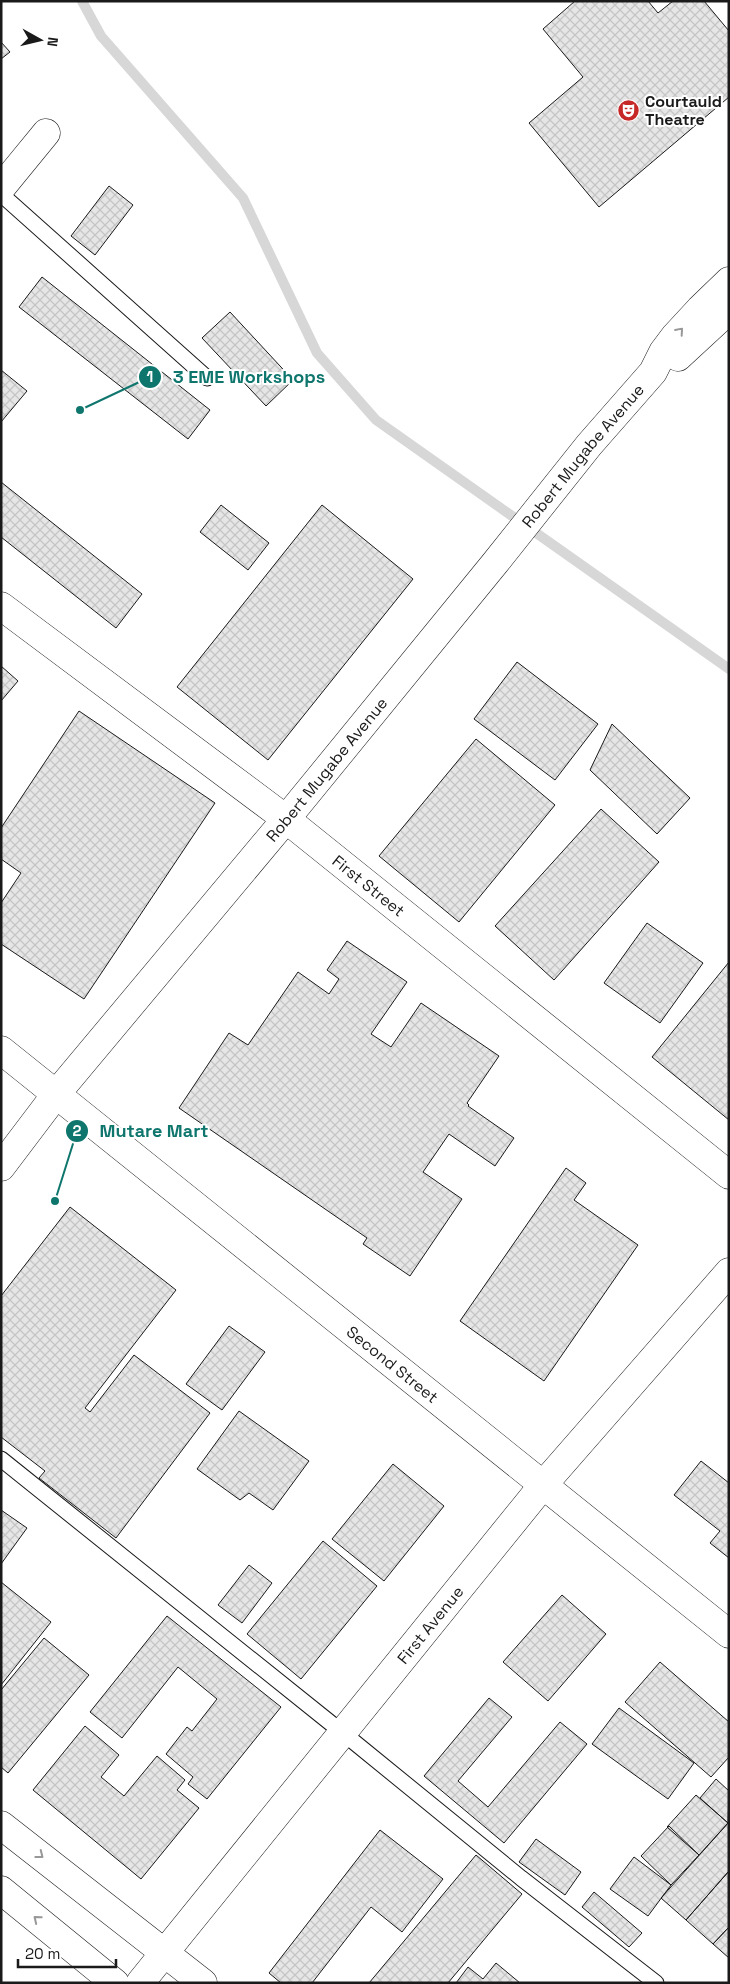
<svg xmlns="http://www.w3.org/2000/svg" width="730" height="1984" viewBox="0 0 730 1984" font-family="'Space Grotesk',sans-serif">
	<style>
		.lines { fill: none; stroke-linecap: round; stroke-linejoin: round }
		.stream { stroke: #d7d7d7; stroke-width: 10 }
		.building { fill: url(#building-cross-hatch); stroke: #1a1a1a }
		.lane-casing { stroke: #1a1a1a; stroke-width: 17 }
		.street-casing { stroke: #1a1a1a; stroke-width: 29 }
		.secondary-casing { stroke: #1a1a1a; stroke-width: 29 }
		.highway-casing { stroke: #1a1a1a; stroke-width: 29 }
		.lane { stroke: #fff; stroke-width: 15 }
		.street { stroke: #fff; stroke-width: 28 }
		.secondary { stroke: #fff; stroke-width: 28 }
		.highway { stroke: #fff; stroke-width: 28 }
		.oneway { stroke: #989898 }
		.labels { text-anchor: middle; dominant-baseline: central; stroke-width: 4; stroke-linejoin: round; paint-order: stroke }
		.poi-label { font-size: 16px; font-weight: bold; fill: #1a1a1a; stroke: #fff; text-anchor: start }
		.street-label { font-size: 16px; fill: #1a1a1a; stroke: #fff }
		.leader { fill: none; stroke: #0f766e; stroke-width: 2 }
		.callout-dot { fill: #0f766e; stroke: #fff; stroke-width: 2 }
		.mark-label { font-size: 15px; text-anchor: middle; font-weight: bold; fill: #fff }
		.callout-label { font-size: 18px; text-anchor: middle; font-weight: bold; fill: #0f766e; stroke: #fff; stroke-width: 4; stroke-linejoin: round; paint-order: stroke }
	</style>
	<defs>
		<pattern id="building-cross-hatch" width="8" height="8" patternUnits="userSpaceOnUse" patternTransform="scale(1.25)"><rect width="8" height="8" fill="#e6e6e6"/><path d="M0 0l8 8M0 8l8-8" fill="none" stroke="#c5c5c5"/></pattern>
	</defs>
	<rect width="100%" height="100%" fill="#fff"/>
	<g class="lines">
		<!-- stream -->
		<path class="stream" d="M82,1L101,36L243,198L317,353L376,420L729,669"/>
	</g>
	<!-- building -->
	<path class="building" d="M575,1H648L658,13L673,1H704L729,31V97L599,207L529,123L583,77L543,29Z
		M1,42L10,52L1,59Z
		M109,186L133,205L95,255L71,236Z
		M42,277L210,410L188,439L19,307Z
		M230,312L293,380L266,406L202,338Z
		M1,370L27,391L1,422Z
		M1,482L142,594L116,628L1,537Z
		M221,505L269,543L248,570L200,532Z
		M322,505L413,579L268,760L177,687Z
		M517,662L598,724L555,780L474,719Z
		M1,666L18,681L1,701Z
		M79,711L215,803L84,999L1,944V903L21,873L1,859V828Z
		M612,724L690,798L657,834L590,770Z
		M476,739L555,805L459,922L379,856Z
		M601,809L659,862L554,980L495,926Z
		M647,923L703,963L660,1023L604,983Z
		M347,941L407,982L371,1034L391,1047L421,1003L499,1056L467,1103L469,1105L468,1106L514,1138L495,1166L449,1134L423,1172L462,1199L410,1276L363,1244L367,1238L179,1108L229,1033L248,1045L298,972L329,994L339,979L327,970Z
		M729,962V1120L652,1057Z
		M566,1168L586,1183L574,1200L638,1245L544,1381L460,1321Z
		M70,1207L176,1290L85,1408L90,1412L134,1355L210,1413L116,1538L39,1478L45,1471L1,1437V1296Z
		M229,1326L265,1352L222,1410L186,1384Z
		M239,1411L309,1461L273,1510L249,1493L240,1500L197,1469Z
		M701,1461L729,1483V1558L710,1543L720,1531L674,1495Z
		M393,1464L444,1506L384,1581L332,1539Z
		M1,1510L27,1528L1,1564Z
		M323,1541L377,1586L301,1679L247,1634Z
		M249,1565L272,1583L242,1623L218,1605Z
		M1,1582L51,1622L1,1685Z
		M562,1595L606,1634L548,1701L503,1662Z
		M167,1616L281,1707L207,1799L188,1784L193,1777L166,1754L187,1727L192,1731L217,1699L178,1667L122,1738L90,1712Z
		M44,1638L89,1675L8,1773L1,1767V1690Z
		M660,1662L729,1722V1757L711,1777L625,1702Z
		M489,1698L512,1717L458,1781L488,1807L560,1722L587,1744L504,1843L424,1776Z
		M619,1708L694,1763L668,1799L592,1744Z
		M85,1726L119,1755L101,1777L124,1796L157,1756L185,1780L177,1790L199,1808L141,1879L33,1790Z
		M716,1779L729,1791L728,1823L700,1798Z
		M696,1795L728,1823L699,1855L667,1827Z
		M729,1822V1871L686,1920L661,1898Z
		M669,1826L699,1855L671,1885L641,1856Z
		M380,1830L443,1879L402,1932L371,1907L312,1983H281L269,1973Z
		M536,1839L581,1872L565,1895L519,1862Z
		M476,1855L522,1894L448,1983H369Z
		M634,1857L671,1885L648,1916L610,1889Z
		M729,1871V1927L713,1944L686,1920Z
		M594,1892L642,1933L629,1947L582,1907Z
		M729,1927V1958L713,1944Z
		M496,1963L520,1983H456L468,1967L483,1979Z"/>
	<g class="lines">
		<defs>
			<path id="lane" d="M1,194L207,378
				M1,1459L343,1733L521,1878L656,1983"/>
			<g id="street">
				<path d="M1,188L46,133"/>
				<path id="s1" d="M1,606L286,819L729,1175"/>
				<path id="s2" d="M1,1050L729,1634"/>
				<path id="s3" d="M140,1983L543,1485L729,1272"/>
			</g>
			<path id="secondary" d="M1,1825L203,1983
				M1,1890L115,1983"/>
			<g id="highway">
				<path d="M678,357L729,310"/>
				<path id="s4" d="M1,1167L57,1093L286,819L495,563L589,445L653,372L663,352L675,336L700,309L729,281"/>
			</g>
		</defs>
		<!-- lane casing -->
		<use href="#lane" class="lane-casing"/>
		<!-- street casing -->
		<use href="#street" class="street-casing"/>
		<!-- secondary casing -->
		<use href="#secondary" class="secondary-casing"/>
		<!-- highway casing -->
		<use href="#highway" class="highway-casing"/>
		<!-- lane -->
		<use href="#lane" class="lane"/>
		<!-- street -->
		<use href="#street" class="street"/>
		<!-- secondary -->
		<use href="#secondary" class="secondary"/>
		<!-- highway -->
		<use href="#highway" class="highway"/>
	</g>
	<!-- one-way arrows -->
	<defs><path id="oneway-chevron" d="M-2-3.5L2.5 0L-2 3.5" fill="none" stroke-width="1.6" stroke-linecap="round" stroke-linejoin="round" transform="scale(1.25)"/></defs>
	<g class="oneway">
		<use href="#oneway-chevron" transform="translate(680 331) rotate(-49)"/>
		<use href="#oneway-chevron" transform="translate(40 1855) rotate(38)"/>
		<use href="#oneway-chevron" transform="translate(37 1919) rotate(-141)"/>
	</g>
	<!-- icons -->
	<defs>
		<symbol id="theatre-disc" viewBox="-11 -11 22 22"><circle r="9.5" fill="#c62828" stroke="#fff"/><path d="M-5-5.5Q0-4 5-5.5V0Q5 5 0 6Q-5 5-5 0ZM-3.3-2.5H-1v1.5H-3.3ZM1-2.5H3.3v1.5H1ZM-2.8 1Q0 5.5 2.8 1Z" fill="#fff"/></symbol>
	</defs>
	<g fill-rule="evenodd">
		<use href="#theatre-disc" x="616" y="98" width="25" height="25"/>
	</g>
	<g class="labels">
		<!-- poi labels -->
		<g class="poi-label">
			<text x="645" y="101">Courtauld<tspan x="645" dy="18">Theatre</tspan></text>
		</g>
		<!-- street labels -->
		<g class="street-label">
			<text stroke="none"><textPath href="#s4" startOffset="919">Robert Mugabe Avenue</textPath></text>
			<text stroke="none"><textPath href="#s4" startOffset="514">Robert Mugabe Avenue</textPath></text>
			<text stroke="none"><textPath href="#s1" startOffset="462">First Street</textPath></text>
			<text stroke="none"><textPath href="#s2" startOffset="502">Second Street</textPath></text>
			<text stroke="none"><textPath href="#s3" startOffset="461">First Avenue</textPath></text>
		</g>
	</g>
	<!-- callouts -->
	<path class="leader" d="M80 410L150 377M55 1201L77 1131"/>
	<g class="callout-dot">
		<circle cx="80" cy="410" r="5"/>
		<circle cx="55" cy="1201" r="5"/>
		<circle cx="150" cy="377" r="12"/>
		<circle cx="77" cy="1131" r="12"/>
	</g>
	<g class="mark-label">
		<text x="150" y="382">1</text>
		<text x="77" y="1136">2</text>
	</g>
	<g class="callout-label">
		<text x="249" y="383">3 EME Workshops</text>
		<text x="154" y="1137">Mutare Mart</text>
	</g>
	<!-- border -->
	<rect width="730" height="1984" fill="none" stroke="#1a1a1a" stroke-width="5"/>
	<!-- north arrow -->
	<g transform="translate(40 40) rotate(98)" stroke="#ffffff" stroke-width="4" paint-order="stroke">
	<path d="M0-4L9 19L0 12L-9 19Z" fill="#1a1a1a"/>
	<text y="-8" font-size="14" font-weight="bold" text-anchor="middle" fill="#1a1a1a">N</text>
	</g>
	<!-- scale -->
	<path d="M18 1959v8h98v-8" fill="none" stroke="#1a1a1a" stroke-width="2.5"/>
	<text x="25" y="1959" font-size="15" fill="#1a1a1a" stroke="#ffffff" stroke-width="4" paint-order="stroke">20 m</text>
</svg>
